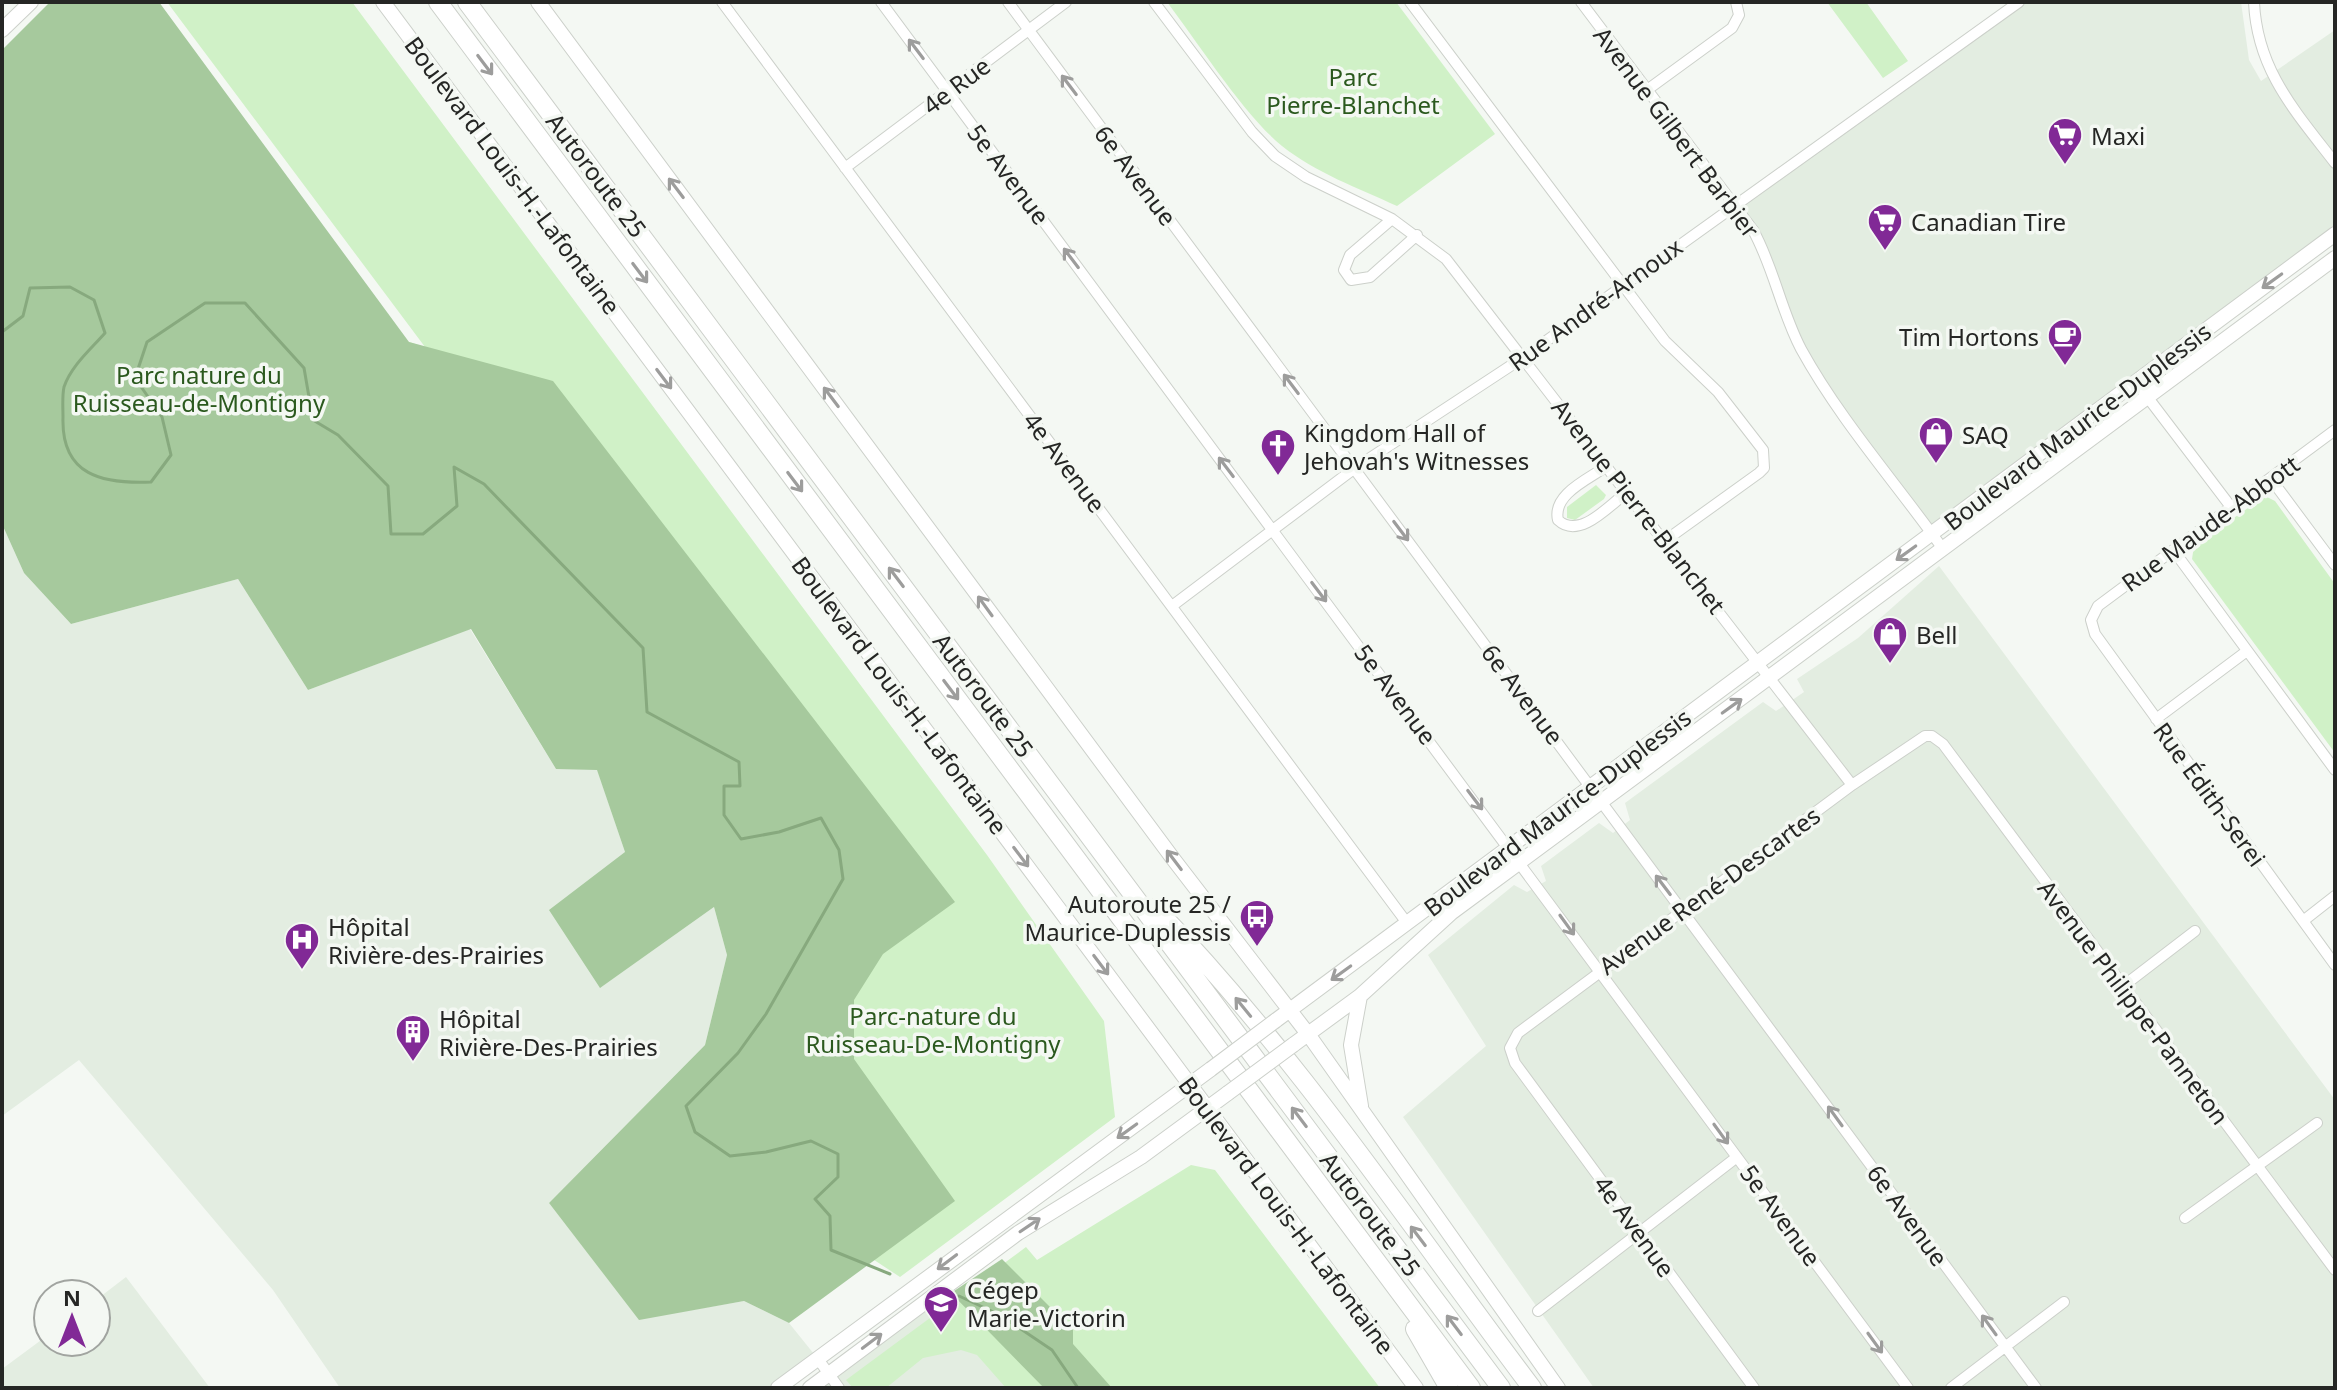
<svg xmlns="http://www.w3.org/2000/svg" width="2337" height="1390" viewBox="0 0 2337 1390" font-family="'Noto Sans',sans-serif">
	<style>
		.built { fill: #e3ede1 }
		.green { fill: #d0f1c7 }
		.forest { fill: #a6c99d }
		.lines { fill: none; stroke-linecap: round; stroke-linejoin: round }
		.stream { stroke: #87a97e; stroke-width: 3 }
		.street-casing { stroke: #ccd0ca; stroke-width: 12 }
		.secondary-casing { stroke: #ccd0ca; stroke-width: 16 }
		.highway-casing { stroke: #ccd0ca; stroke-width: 20 }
		.street { stroke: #fff; stroke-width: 10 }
		.secondary { stroke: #fff; stroke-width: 14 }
		.highway { stroke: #fff; stroke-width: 18 }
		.secondary-bridge-casing { stroke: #ccd0ca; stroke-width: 16; stroke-linecap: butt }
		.secondary-bridge { stroke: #fff; stroke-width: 14 }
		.oneway { stroke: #9d9d9c }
		.labels { text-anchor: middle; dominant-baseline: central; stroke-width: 7; stroke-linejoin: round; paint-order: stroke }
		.park-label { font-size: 24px; fill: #2b591e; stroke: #f4f8f3 }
		.street-label { font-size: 24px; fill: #252624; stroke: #f4f8f3 }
		.poi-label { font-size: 24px; fill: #252624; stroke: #f4f8f3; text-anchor: start }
	</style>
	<rect width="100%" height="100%" fill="#f4f8f3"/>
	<!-- built -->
	<path class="built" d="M2028,2H2241L2249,60L2261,81L2335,30V225L1932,534L1818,377L1776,281L1733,205L1911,78Z
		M2,524L24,573L71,624L238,579L308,690L470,629L556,769H597L625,852L601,987L714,907L727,955L705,1045L549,1203L639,1319L744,1301L789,1323L818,1359L778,1388H340L273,1290L79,1060L2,1116Z
		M1939,566L2335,1100V1388H1594L1403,1117L1486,1046L1428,955L1514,885L1527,892L1546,881L1541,866L1599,823L1613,833L1630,820L1625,803L1763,702L1776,711L1804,692L1797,679L1858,638Z
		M126,1277L210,1388H2V1369L48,1335V1342H96V1300Z
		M950,1287L1045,1388H813Z"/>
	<!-- green -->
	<path class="green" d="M167,2H352L987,855L1104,1021L1115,1117L900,1277L862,1252L822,934L2,213L425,347Z
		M1167,2H1396L1495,134L1397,206C1358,188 1316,173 1282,146C1244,115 1199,44 1167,2Z
		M1827,2H1866L1908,61L1883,78Z
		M1596,485L1606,495L1604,499L1575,520L1567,518V507Z
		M2265,496L2275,501L2335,584V753L2192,559L2194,546Z
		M1191,1165L1215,1170L1380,1388H1006L977,1355L961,1350L923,1358L886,1388H853L846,1380L1026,1247L1037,1260Z"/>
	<!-- forest -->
	<path class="forest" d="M50,2H159L409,342L553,381L955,902L883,954L854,1000V1059L955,1201L789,1323L744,1301L639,1320L549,1203L705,1045L727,955L714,907L600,988L549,910L625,852L597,770L556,769L471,629L308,690L238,579L71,624L24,573L2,524V50Z
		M1002,1259L1073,1330V1344L1112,1388H1044L951,1293Z"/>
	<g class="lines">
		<!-- stream -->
		<path class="stream" d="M2,332L23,316L30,288L70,287L94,300L105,333C91,349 71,366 64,387C62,396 63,408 63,417C61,476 103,484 151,482L171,455L162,417L135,378L147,342L205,303H245L304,368L313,420L338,435L388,486L391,534H423L457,506L454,467L484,484L643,648L647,712L739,762L740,786H724V815L741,839L779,832L821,818L839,850L843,879L766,1014L738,1053L686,1106L695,1132L730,1156L766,1152L811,1141L838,1154V1177L815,1199L830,1216L831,1250L890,1274
			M959,1296L1000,1315L1052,1350L1078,1388"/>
		<defs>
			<path id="street" d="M722,2L1407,923
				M881,2L1908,1388
				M1008,2L2036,1388
				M1154,2L1252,132L1275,156L1306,177L1392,219L1446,259L1852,785
				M1410,2L1665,341L1718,392L1739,419L1763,450L1764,468L1759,473L1666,540
				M1581,2L1753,230C1774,268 1781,311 1801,349C1840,420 1896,483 1943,549
				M2254,2C2257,70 2295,111 2335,163
				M1647,90L1732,28L1739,15L1736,2
				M845,168L1066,2
				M1392,219L1350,255L1344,270L1351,280L1370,277L1417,235
				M2136,382L2231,507
				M2335,430L2098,606L2091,620L2095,634L2335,965
				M1607,466C1589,479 1552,494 1558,520C1579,540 1609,506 1627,492
				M2271,479L2335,565
				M2174,551L2335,770
				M1172,606L1355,468L1524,357L2019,2
				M2156,719L2247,651
				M2303,921L2335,896
				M2122,987L2195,931
				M2185,1218L2317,1123
				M1538,1311L1737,1157
				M818,1359L839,1388
				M1754,1388L1515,1063L1510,1048L1518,1033L1852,785L1925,736H1932L1943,744L2335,1270
				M1951,1388L2064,1302"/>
			<path id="secondary" d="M383,2L1416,1388
				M538,2L1174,860L1308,1034L1558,1388
				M2,30L31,2
				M1360,996L1351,1045L1361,1106
				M1275,1021L2335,234
				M1293,1045L1360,996L1451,913L2335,258
				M778,1388L1211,1069
				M810,1388L1018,1233L1141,1157L1228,1093"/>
			<path id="highway" d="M438,2L1471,1388
				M467,2L1501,1388
				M1155,908C1296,1054 1410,1226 1532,1388
				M1415,1329L1449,1388"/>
		</defs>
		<!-- street casing -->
		<use href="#street" class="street-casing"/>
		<!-- secondary casing -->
		<use href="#secondary" class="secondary-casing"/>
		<!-- highway casing -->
		<use href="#highway" class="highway-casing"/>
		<!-- street -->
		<use href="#street" class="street"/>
		<!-- secondary -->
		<use href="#secondary" class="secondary"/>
		<!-- highway -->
		<use href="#highway" class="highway"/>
		<defs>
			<path id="secondary-bridge" d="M1211,1069L1275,1021
				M1228,1093L1293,1045"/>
		</defs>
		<!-- secondary-bridge casing -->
		<use href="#secondary-bridge" class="secondary-bridge-casing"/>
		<!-- secondary-bridge -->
		<use href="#secondary-bridge" class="secondary-bridge"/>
	</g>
	<!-- one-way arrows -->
	<defs><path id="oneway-shaft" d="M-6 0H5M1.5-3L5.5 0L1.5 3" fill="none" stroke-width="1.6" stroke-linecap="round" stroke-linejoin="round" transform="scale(2)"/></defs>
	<g class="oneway">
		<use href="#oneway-shaft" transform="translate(916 49) rotate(-127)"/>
		<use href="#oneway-shaft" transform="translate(485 65) rotate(53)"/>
		<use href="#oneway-shaft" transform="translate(1069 85) rotate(-127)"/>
		<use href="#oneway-shaft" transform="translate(676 188) rotate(-127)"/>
		<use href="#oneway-shaft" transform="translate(1071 258) rotate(-127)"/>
		<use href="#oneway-shaft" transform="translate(640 273) rotate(53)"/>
		<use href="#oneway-shaft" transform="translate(2272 281) rotate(144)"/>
		<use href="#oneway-shaft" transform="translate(664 379) rotate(53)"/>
		<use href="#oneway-shaft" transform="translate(1291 384) rotate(-127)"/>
		<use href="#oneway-shaft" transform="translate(831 397) rotate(-127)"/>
		<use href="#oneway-shaft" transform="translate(1226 467) rotate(-127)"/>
		<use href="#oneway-shaft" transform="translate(795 482) rotate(53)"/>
		<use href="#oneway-shaft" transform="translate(1401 531) rotate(53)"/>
		<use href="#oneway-shaft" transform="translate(1906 553) rotate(144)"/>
		<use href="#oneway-shaft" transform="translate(896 577) rotate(-127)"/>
		<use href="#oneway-shaft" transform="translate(1319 592) rotate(53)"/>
		<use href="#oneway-shaft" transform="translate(985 606) rotate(-126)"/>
		<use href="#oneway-shaft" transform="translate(951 690) rotate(53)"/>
		<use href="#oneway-shaft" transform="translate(1732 706) rotate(-36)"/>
		<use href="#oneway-shaft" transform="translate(1475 800) rotate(53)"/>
		<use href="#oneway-shaft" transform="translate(1021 857) rotate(53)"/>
		<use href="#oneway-shaft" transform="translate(1174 860) rotate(-127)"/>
		<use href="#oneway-shaft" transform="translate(1663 885) rotate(-127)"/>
		<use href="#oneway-shaft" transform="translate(1567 925) rotate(54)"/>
		<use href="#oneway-shaft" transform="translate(1101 965) rotate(53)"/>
		<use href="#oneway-shaft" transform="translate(1341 973) rotate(144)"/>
		<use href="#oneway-shaft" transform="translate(1243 1007) rotate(-129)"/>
		<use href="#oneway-shaft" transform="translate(1835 1116) rotate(-126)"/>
		<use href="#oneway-shaft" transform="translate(1299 1117) rotate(-127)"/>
		<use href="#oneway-shaft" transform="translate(1127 1131) rotate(144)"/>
		<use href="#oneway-shaft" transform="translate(1721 1134) rotate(54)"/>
		<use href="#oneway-shaft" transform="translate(1030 1225) rotate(-34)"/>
		<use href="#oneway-shaft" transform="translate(1418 1236) rotate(-127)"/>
		<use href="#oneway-shaft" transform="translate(947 1262) rotate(143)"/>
		<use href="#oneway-shaft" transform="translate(1454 1325) rotate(-127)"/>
		<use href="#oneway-shaft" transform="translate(1989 1325) rotate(-126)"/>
		<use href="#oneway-shaft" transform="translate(872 1341) rotate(-37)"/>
		<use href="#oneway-shaft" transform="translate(1875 1343) rotate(54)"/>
	</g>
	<!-- icons -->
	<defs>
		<symbol id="supermarket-pin" viewBox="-11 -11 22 30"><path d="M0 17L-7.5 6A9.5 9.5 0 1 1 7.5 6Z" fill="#812996" stroke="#f4f8f3"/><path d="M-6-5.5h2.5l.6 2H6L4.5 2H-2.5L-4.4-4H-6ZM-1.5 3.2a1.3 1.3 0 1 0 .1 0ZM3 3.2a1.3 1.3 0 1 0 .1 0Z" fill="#fff"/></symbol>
		<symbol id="cafe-pin" viewBox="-11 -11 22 30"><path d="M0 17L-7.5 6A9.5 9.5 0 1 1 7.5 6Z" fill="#812996" stroke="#f4f8f3"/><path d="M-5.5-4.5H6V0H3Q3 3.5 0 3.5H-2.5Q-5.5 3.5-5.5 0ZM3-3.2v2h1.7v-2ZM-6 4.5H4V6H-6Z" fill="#fff"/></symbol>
		<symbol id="shop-pin" viewBox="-11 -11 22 30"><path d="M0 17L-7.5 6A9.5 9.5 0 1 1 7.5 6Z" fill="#812996" stroke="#f4f8f3"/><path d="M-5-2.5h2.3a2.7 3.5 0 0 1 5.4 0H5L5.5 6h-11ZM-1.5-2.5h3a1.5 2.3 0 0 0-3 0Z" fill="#fff"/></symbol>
		<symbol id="church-pin" viewBox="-11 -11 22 30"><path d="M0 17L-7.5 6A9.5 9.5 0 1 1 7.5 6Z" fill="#812996" stroke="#f4f8f3"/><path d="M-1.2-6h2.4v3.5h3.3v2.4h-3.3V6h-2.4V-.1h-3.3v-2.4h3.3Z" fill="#fff"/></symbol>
		<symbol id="bus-pin" viewBox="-11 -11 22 30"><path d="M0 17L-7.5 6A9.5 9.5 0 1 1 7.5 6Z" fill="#812996" stroke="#f4f8f3"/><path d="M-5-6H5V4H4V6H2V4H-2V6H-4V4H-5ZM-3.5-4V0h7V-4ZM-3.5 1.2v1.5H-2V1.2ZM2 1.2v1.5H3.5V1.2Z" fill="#fff"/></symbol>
		<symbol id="hospital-pin" viewBox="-11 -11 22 30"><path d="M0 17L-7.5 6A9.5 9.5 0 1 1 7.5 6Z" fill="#812996" stroke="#f4f8f3"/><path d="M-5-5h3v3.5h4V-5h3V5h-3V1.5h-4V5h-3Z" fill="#fff"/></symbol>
		<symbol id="building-pin" viewBox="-11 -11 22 30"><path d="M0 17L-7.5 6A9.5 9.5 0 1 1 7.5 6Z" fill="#812996" stroke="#f4f8f3"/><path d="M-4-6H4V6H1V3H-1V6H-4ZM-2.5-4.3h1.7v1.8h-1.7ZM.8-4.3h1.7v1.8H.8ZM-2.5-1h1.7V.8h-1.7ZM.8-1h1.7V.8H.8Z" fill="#fff"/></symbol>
		<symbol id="university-pin" viewBox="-11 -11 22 30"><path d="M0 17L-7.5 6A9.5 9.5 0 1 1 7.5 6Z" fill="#812996" stroke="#f4f8f3"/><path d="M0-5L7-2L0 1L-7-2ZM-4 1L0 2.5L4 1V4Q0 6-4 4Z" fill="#fff"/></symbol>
	</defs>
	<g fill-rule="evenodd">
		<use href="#supermarket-pin" x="2045" y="115" width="40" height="54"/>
		<use href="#supermarket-pin" x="1865" y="201" width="40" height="54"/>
		<use href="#cafe-pin" x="2045" y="316" width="40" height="54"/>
		<use href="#shop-pin" x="1916" y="414" width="40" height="54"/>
		<use href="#church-pin" x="1258" y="426" width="40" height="54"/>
		<use href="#shop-pin" x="1870" y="614" width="40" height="54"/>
		<use href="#bus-pin" x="1237" y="897" width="40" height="54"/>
		<use href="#hospital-pin" x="282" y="920" width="40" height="54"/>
		<use href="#building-pin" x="393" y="1012" width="40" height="54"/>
		<use href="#university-pin" x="921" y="1283" width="40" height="54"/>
	</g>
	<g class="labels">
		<!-- park labels -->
		<g class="park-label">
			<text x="1353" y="76">Parc<tspan x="1353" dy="28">Pierre-Blanchet</tspan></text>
			<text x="199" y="374">Parc nature du<tspan x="199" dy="28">Ruisseau-de-Montigny</tspan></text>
			<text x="933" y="1015">Parc-nature du<tspan x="933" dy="28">Ruisseau-De-Montigny</tspan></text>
		</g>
		<!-- street labels -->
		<g class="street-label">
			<text transform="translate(956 85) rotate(-37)">4e Rue</text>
			<text transform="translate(1677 132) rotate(53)">Avenue Gilbert Barbier</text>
			<text transform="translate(1009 174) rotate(53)">5e Avenue</text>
			<text transform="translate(513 175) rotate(53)">Boulevard Louis-H.-Lafontaine</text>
			<text transform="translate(597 175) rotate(53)">Autoroute 25</text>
			<text transform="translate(1136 175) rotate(53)">6e Avenue</text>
			<text transform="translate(1595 304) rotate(-36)">Rue André-Arnoux</text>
			<text transform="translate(2077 426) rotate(-37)">Boulevard Maurice-Duplessis</text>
			<text transform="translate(1065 462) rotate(53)">4e Avenue</text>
			<text transform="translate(1639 506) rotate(52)">Avenue Pierre-Blanchet</text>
			<text transform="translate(2210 523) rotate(-36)">Rue Maude-Abbott</text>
			<text transform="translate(1396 694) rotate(53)">5e Avenue</text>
			<text transform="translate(1523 694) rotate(53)">6e Avenue</text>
			<text transform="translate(900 695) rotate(53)">Boulevard Louis-H.-Lafontaine</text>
			<text transform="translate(984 695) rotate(53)">Autoroute 25</text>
			<text transform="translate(2210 794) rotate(54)">Rue Édith-Serei</text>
			<text transform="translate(1557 812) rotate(-37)">Boulevard Maurice-Duplessis</text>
			<text transform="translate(1709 890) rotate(-36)">Avenue René-Descartes</text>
			<text transform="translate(2134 1002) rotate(53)">Avenue Philippe-Panneton</text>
			<text transform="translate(1371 1214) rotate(53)">Autoroute 25</text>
			<text transform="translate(1287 1215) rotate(53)">Boulevard Louis-H.-Lafontaine</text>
			<text transform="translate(1781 1215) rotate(54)">5e Avenue</text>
			<text transform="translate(1908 1215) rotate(54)">6e Avenue</text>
			<text transform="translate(1635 1226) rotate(54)">4e Avenue</text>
		</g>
		<!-- poi labels -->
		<g class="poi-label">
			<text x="2091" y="135">Maxi</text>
			<text x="1911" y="221">Canadian Tire</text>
			<text x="2039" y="336" text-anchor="end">Tim Hortons</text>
			<text x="1304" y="432">Kingdom Hall of<tspan x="1304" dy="28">Jehovah's Witnesses</tspan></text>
			<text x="1962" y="434">SAQ</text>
			<text x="1916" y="634">Bell</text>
			<text x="1231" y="903" text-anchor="end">Autoroute 25 /<tspan x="1231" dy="28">Maurice-Duplessis</tspan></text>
			<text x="328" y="926">Hôpital<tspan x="328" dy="28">Rivière-des-Prairies</tspan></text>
			<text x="439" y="1018">Hôpital<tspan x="439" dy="28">Rivière-Des-Prairies</tspan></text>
			<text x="967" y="1289">Cégep<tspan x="967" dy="28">Marie-Victorin</tspan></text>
		</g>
	</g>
	<!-- border -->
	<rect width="2337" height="1390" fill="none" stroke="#252624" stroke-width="8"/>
	<!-- north arrow -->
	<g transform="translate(72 1318)"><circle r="38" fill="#f4f8f3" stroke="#a1a4a0" stroke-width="2"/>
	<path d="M0-6L14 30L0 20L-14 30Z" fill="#812996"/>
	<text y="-12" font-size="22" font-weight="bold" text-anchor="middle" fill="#252624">N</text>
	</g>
</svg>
